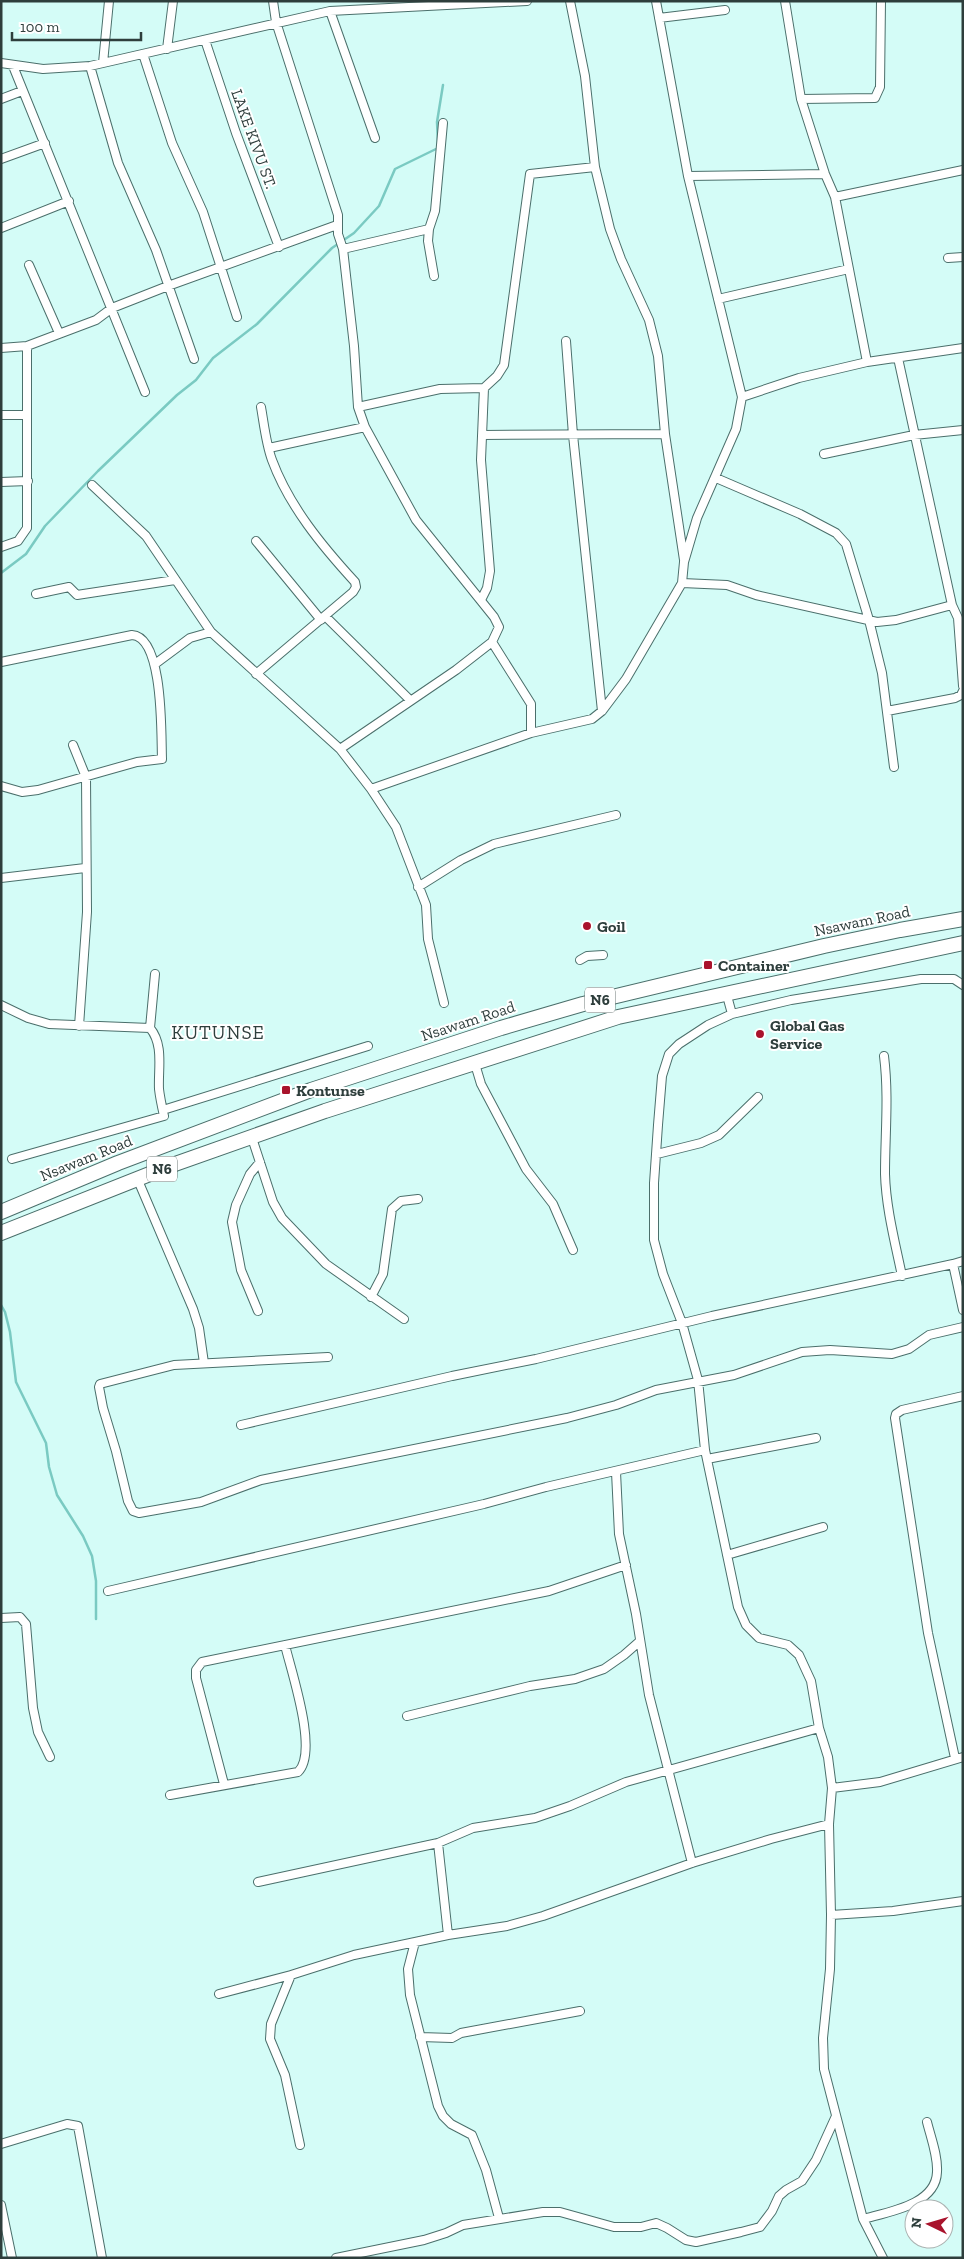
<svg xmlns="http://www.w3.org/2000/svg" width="964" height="2259" viewBox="0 0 964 2259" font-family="'Zilla Slab',serif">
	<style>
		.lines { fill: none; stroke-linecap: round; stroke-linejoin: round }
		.stream { stroke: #7acac2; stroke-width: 2.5 }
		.minor-casing { stroke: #4b6f6b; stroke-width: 10 }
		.trunk-casing { stroke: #4b6f6b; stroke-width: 16 }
		.minor { stroke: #fff; stroke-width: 8 }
		.trunk { stroke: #fff; stroke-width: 14 }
		.poi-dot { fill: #a9132c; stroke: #fff; stroke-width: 2 }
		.labels { text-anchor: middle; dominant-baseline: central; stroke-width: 4; stroke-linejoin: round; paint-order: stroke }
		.shield { fill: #fff; stroke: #6d7876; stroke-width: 1 }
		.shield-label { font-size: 15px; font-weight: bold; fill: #2e3e3c }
		.street-label { font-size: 16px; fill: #2e3e3c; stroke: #fff }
		.poi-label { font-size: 16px; font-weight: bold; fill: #2e3e3c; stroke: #fff; text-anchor: start }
		.quarter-label { font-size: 19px; letter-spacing: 1px; fill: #2e3e3c; stroke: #fff }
	</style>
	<rect width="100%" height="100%" fill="#d4fcf7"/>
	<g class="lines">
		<!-- stream -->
		<path class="stream" d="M438,143L437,122L443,85
			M1,573L26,554L45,526L98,471L177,395L196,380L213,358L257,324L332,248L354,233L379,206L395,169L438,148
			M1,1305L5,1312L10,1332L16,1382L46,1443L49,1467L57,1495L83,1536L92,1556L96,1581V1619"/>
		<defs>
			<path id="minor" d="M273,1L276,22L338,215V234L343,249L354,346L358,407L365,427L416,520L494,617L499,627L492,642L456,670L340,749
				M570,1L585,76L595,167L610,229L621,259L649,320L658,356L665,434L684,560
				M785,1L801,99L825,174L835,197L867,362
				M330,11L375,138
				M659,18L725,10
				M205,40L236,133L279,247
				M167,49L173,1
				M143,54L172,143L203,212L237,317
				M1,63L43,69L90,66L330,11L527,1
				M103,63L109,1
				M13,66L145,392
				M90,66L118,163L156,250L194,359
				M1,99L22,91
				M801,99L875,98L880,87L881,1
				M1,159L45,143
				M688,176L825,174
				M835,197L963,170
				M1,228L69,201
				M343,249L429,229
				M948,258L963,257
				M29,265L59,333
				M434,276L428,241L429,229L435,211L443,123
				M718,299L849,269
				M566,341L573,435L602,711
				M1,348L27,346L96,320L112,308L168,286L337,225
				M898,358L952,605L958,618L963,686
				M742,397L799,378L867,362L963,348
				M358,407L440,389L484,388L497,376L504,365L530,174L595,167
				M1,415H27
				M482,435L665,434
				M269,448L365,427
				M824,454L914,435L963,430
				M716,478L800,514L836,533L846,544L869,620L882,673L894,767
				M1,482L28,481
				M92,485L146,536L211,632L340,749L371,789L396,827L426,905L428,939L444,1003
				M256,541L321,620
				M1,547L18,541L27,528V346
				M682,583L727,585L756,595L877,622L896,620L952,605
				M36,594L69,587L77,595L175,580
				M481,600L487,588L490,571L481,460L484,388
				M326,617L410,700
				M492,642L531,704V733
				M1,662L132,635C164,637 161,735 162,759L137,762L38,790L22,792L1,786
				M155,664L190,638L211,632
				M256,674L353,592L356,587L355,582C322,546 289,506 272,460C266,444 264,424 261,407
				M887,711L955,698L961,695L963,691
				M73,745L86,777L87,912L79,1026
				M371,789L531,733L592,719L602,711L626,679L682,583L684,562L697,518L736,429L742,397L688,176L656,1
				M1,878L85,868
				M418,887L461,860L494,844L616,815
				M580,960L587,956L603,955
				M726,992L732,1014
				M1,1005L28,1018L49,1024L150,1028C164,1045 158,1068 159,1089C160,1098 162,1107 164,1116L12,1159
				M150,1028L155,974
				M884,1056C889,1096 885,1134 885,1174C886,1208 895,1242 902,1276
				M475,1064L481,1084L526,1169L553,1204L573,1250
				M163,1110L368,1046
				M252,1138L273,1202L282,1218L326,1264L404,1319
				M657,1154L701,1143L719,1135L758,1097
				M137,1178L193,1309L199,1328L204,1363
				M963,1261L953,1264L963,1310
				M371,1297L383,1274L392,1209L401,1201L418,1199
				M258,1311L241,1270L232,1222L236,1205L250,1174L260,1162
				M328,1357L174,1365L100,1384L99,1387L103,1408L116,1451L128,1501L133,1511L139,1513L201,1502L261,1480L567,1418L616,1405L656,1390L734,1375L802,1352L830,1350L892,1354L909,1349L929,1335L963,1327
				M241,1425L452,1376L536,1359L712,1316L953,1264
				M707,1459L816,1438
				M616,1472L619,1534L636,1614L649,1695L692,1863
				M727,1555L823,1527
				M108,1591L484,1504L546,1487L705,1450
				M1,1618L20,1617L26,1624L33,1708L38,1732L50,1757
				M407,1716L530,1686L575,1679L604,1669L624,1655L640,1641
				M955,1758L928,1633L895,1418L896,1414L902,1410L963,1396
				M224,1784L196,1678V1670L202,1662L549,1591L626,1565
				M832,1788L880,1782L963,1757
				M170,1795L298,1772C319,1752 291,1671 285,1645
				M438,1843L448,1935
				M258,1882L438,1843L473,1828L535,1818L570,1806L626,1782L819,1728
				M831,1915L893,1911L963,1901
				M415,1942L408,1969L410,1995L438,2106L443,2116L451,2124L472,2135L486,2170L499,2218
				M219,1994L291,1975
				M420,2037L452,2038L461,2033L580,2011
				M1,2144L67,2124L78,2126L102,2258
				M300,2145L285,2075L270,2039L271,2024L291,1975L354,1955L448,1935L507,1926L543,1916L692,1863L771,1839L829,1824
				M1,2205L12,2258
				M863,2219C888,2212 936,2205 937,2172C938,2156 931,2138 927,2122
				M336,2258L424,2240L446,2233L463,2225L543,2212H560L614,2227H641L656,2223L667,2228L686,2240L696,2242L741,2232L760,2227L772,2211L779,2196L786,2190L802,2181L816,2160L836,2116
				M883,2258L863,2219L824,2069L823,2038L830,1969L831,1915L829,1824L832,1788L828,1757L819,1728L811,1681L799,1655L788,1645L759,1638L746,1625L738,1607L705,1450L698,1380L682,1323L663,1274L654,1240V1183L658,1125L662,1076L669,1054L679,1044L708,1025L732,1014L791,1000L921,979H954L963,985"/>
			<path id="trunk" d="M1,1212L118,1163L311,1090L501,1028L583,1004L824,946L900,930L963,919
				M1,1233L175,1164L325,1111L618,1017L963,943"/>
		</defs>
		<!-- minor casing -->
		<use href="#minor" class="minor-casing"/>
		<!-- trunk casing -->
		<use href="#trunk" class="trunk-casing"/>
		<!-- minor -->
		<use href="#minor" class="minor"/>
		<!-- trunk -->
		<use href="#trunk" class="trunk"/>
	</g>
	<!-- markers -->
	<g class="poi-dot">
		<circle cx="587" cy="926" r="5"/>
		<rect x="703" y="960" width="10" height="10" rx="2.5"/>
		<circle cx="760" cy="1034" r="5"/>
		<rect x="281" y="1085" width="10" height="10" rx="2.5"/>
	</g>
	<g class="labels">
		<!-- shield labels -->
		<g class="shield">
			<rect x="585" y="987.5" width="30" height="25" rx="4"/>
			<rect x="147" y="1156.5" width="30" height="25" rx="4"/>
		</g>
		<g class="shield-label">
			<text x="600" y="1000">N6</text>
			<text x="162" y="1169">N6</text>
		</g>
		<!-- street labels -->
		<g class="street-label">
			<text transform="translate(254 139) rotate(70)">LAKE KIVU ST.</text>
			<text transform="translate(862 921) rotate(-12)">Nsawam Road</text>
			<text transform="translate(468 1021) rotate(-18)">Nsawam Road</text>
			<text transform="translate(86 1158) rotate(-22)">Nsawam Road</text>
		</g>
		<!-- poi labels -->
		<g class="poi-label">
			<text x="597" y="926">Goil</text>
			<text x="718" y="965">Container</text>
			<text x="770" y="1025">Global Gas<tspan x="770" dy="18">Service</tspan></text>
			<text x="296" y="1090">Kontunse</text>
		</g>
		<!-- quarter labels -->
		<g class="quarter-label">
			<text x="218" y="1032">KUTUNSE</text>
		</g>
	</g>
	<!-- border -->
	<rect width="964" height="2259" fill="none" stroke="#2e3e3c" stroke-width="5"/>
	<!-- north arrow -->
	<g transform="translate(929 2224) rotate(275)"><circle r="24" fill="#ffffff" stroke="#abb2b1"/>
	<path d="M0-4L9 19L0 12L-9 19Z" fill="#a9132c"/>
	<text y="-8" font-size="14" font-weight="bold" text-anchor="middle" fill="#2e3e3c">N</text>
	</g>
	<!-- scale -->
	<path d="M12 32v8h129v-8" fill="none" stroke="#2e3e3c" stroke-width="2.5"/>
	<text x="20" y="32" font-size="15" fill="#2e3e3c" stroke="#ffffff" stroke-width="4" paint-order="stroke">100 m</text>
</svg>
